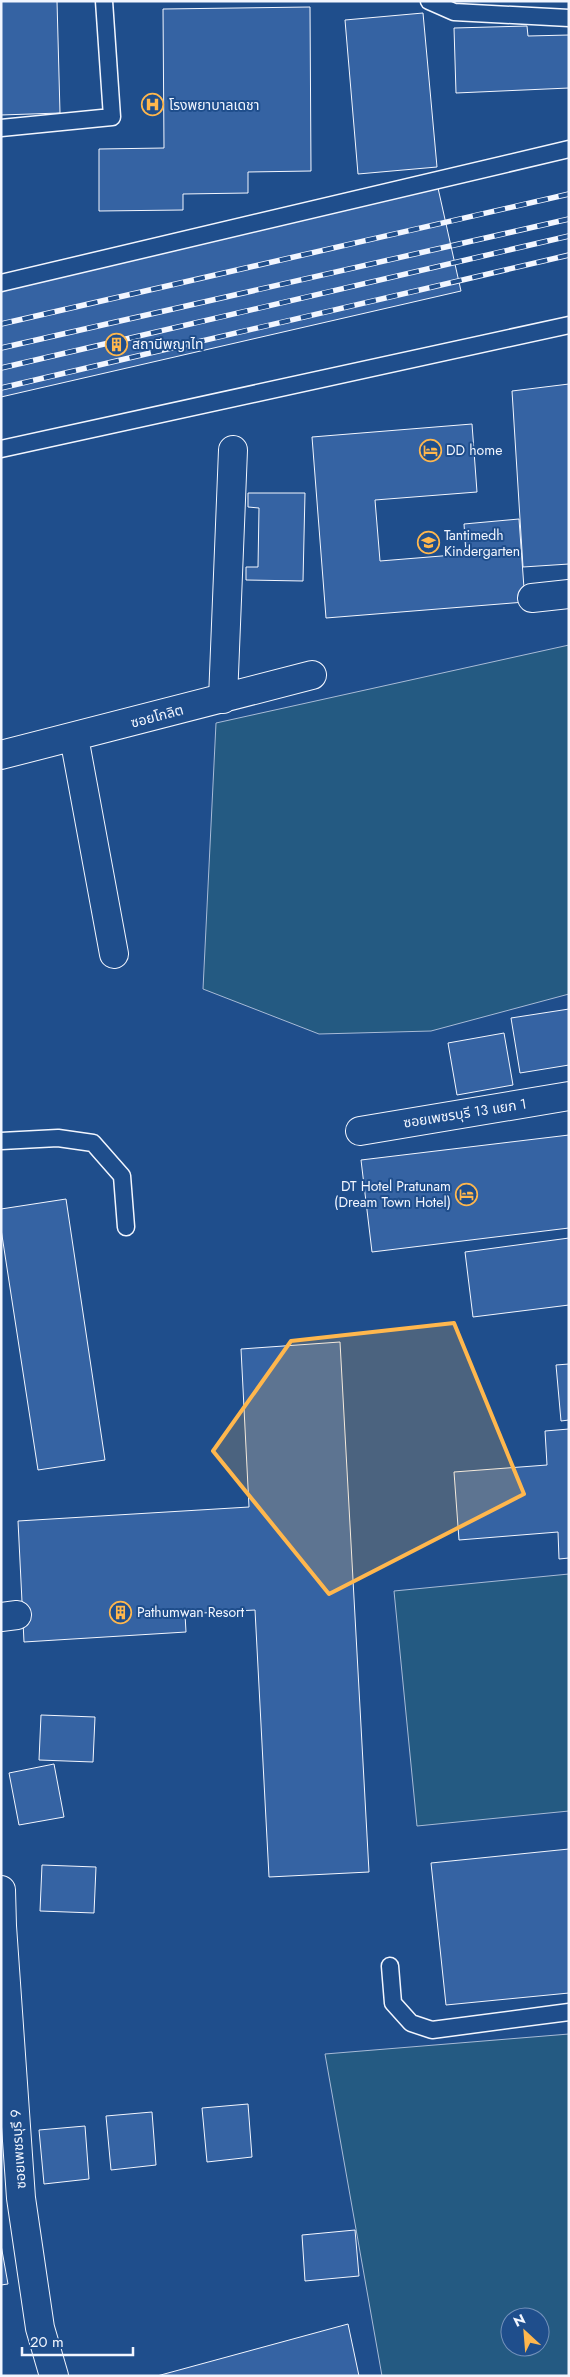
<svg xmlns="http://www.w3.org/2000/svg" width="570" height="2377" viewBox="0 0 570 2377" font-family="Jost,'Noto Sans Thai',sans-serif">
	<style>
		.green { fill: #245a82; stroke: #a8bbd7; fill-rule: evenodd }
		.building { fill: #3563a3; stroke: #f2f6ff }
		.lines { fill: none; stroke-linecap: round; stroke-linejoin: round }
		.lane-casing { stroke: #f2f6ff; stroke-width: 19 }
		.street-casing { stroke: #f2f6ff; stroke-width: 30 }
		.lane { stroke: #1f4e8c; stroke-width: 16 }
		.street { stroke: #1f4e8c; stroke-width: 28 }
		.rail-casing { stroke: #f2f6ff; stroke-width: 5.5 }
		.rail { stroke: #1f4e8c; stroke-width: 4; stroke-dasharray: 11; stroke-linecap: butt }
		.marked { fill: #ffb74d; fill-opacity: 0.2; stroke: #ffb74d; stroke-width: 4; stroke-linejoin: round }
		.labels { text-anchor: middle; dominant-baseline: central; stroke-width: 4; stroke-linejoin: round; paint-order: stroke }
		.poi-label { font-size: 14px; fill: #f2f6ff; stroke: #1f4e8c; text-anchor: start }
		.street-label { font-size: 14px; fill: #f2f6ff; stroke: #1f4e8c }
	</style>
	<rect width="100%" height="100%" fill="#1f4e8c"/>
	<!-- green -->
	<path class="green" d="M569,645V994L431,1031L319,1034L203,989L216,723Z
		M569,1574V1811L417,1826L394,1591Z
		M569,2034V2376H382L325,2054ZM510,2317H540V2347H510Z"/>
	<!-- building -->
	<path class="building" d="M1,1H57L60,113L1,115Z
		M310,7L311,171L248,172V193L183,194V210L99,211V149L164,148L163,9Z
		M423,13L437,167L358,174L345,20Z
		M527,26L528,36L569,35V88L456,93L454,28Z
		M438,188L461,291L1,397V289Z
		M569,384V564L523,567L512,391Z
		M472,424L477,492L375,500L380,561L466,554L464,524L519,519L525,602L326,618L312,437Z
		M248,493H305L303,581L246,580V567H258L259,508L248,507Z
		M569,1009V1065L520,1073L511,1018Z
		M504,1033L513,1085L457,1095L448,1043Z
		M569,1135V1228L372,1252L361,1160Z
		M66,1199L105,1460L38,1470L1,1229V1209Z
		M569,1238V1305L473,1317L465,1252Z
		M340,1342L369,1872L269,1877L255,1610L185,1614L186,1632L24,1642L18,1521L249,1507L241,1349Z
		M569,1364V1420L561,1421L556,1365Z
		M569,1429V1558L559,1559L558,1532L459,1540L454,1472L547,1465L545,1431Z
		M41,1715L95,1717L93,1762L39,1760Z
		M54,1764L64,1817L19,1825L9,1773Z
		M569,1849V1993L446,2005L431,1863Z
		M42,1865L96,1867L94,1913L40,1911Z
		M248,2104L252,2157L207,2162L202,2108Z
		M152,2112L156,2165L111,2170L106,2116Z
		M85,2126L89,2179L44,2184L39,2130Z
		M355,2230L359,2276L305,2281L302,2235Z
		M1,2245L8,2284L1,2285Z
		M348,2324L359,2376H157Z"/>
	<g class="lines">
		<defs>
			<path id="lane" d="M429,1L454,12L569,18
				M1,128L112,117L104,1
				M1,283L569,149
				M1,449L569,325
				M1,1141L58,1138L93,1143L122,1176L126,1227
				M390,1966L393,2003L411,2023L432,2030L569,2012"/>
			<path id="street" d="M532,598L569,594
				M223,699L233,450
				M74,737L114,954
				M1,755L312,675
				M360,1131L569,1096
				M1,1617L17,1615
				M1,1890L2,1926L21,2198L40,2328L54,2376"/>
		</defs>
		<!-- lane casing -->
		<use href="#lane" class="lane-casing"/>
		<!-- street casing -->
		<use href="#street" class="street-casing"/>
		<!-- lane -->
		<use href="#lane" class="lane"/>
		<!-- street -->
		<use href="#street" class="street"/>
		<defs>
			<path id="rail" d="M1,324L569,194
				M1,348L569,219
				M1,368L569,236
				M1,388L569,255"/>
		</defs>
		<!-- rail casing -->
		<use href="#rail" class="rail-casing"/>
		<!-- rail -->
		<use href="#rail" class="rail"/>
	</g>
	<!-- marked area -->
	<path class="marked" d="M454,1323L524,1494L329,1594L213,1451L291,1341Z"/>
	<!-- icons -->
	<defs>
		<symbol id="hospital-ring" viewBox="-11 -11 22 22"><circle r="9.5" fill="#1f4e8c" stroke="#ffb74d" stroke-width="1.5"/><path d="M-5-5h3v3.5h4V-5h3V5h-3V1.5h-4V5h-3Z" fill="#ffb74d"/></symbol>
		<symbol id="building-ring" viewBox="-11 -11 22 22"><circle r="9.5" fill="#1f4e8c" stroke="#ffb74d" stroke-width="1.5"/><path d="M-4-6H4V6H1V3H-1V6H-4ZM-2.5-4.3h1.7v1.8h-1.7ZM.8-4.3h1.7v1.8H.8ZM-2.5-1h1.7V.8h-1.7ZM.8-1h1.7V.8H.8Z" fill="#ffb74d"/></symbol>
		<symbol id="hotel-ring" viewBox="-11 -11 22 22"><circle r="9.5" fill="#1f4e8c" stroke="#ffb74d" stroke-width="1.5"/><path d="M-6-4.5h1.5V1H6V5H4.5V3h-9V5H-6ZM-4 0a1.8 1.8 0 1 1 3.6 0ZM.5 0V-2.5h3Q6-2.5 6 0Z" fill="#ffb74d"/></symbol>
		<symbol id="school-ring" viewBox="-11 -11 22 22"><circle r="9.5" fill="#1f4e8c" stroke="#ffb74d" stroke-width="1.5"/><path d="M0-5L7-2L0 1L-7-2ZM-4 1L0 2.5L4 1V4Q0 6-4 4Z" fill="#ffb74d"/></symbol>
	</defs>
	<g fill-rule="evenodd">
		<use href="#hospital-ring" x="140" y="92" width="25" height="25"/>
		<use href="#building-ring" x="104" y="332" width="25" height="25"/>
		<use href="#hotel-ring" x="418" y="438" width="25" height="25"/>
		<use href="#school-ring" x="416" y="530" width="25" height="25"/>
		<use href="#hotel-ring" x="454" y="1182" width="25" height="25"/>
		<use href="#building-ring" x="108" y="1600" width="25" height="25"/>
	</g>
	<g class="labels">
		<!-- poi labels -->
		<g class="poi-label">
			<text x="169" y="105">โรงพยาบาลเดชา</text>
			<text x="132" y="344">สถานีพญาไท</text>
			<text x="446" y="450">DD home</text>
			<text x="444" y="535">Tantimedh<tspan x="444" dy="16">Kindergarten</tspan></text>
			<text x="451" y="1186" text-anchor="end">DT Hotel Pratunam<tspan x="451" dy="16">(Dream Town Hotel)</tspan></text>
			<text x="137" y="1612">Pathumwan Resort</text>
		</g>
		<!-- street labels -->
		<g class="street-label">
			<text transform="translate(157 716) rotate(-15)">ซอยโกลิต</text>
			<text transform="translate(465 1113) rotate(-9)">ซอยเพชรบุรี 13 แยก 1</text>
			<text transform="translate(18 2149) rotate(-94)">ซอยเพชรบุรี 9</text>
		</g>
	</g>
	<!-- border -->
	<rect width="570" height="2377" fill="none" stroke="#f2f6ff" stroke-width="5"/>
	<!-- north arrow -->
	<g transform="translate(525 2332) rotate(334)"><circle r="24" fill="#1f4e8c" stroke="#7391ba"/>
	<path d="M0-4L9 19L0 12L-9 19Z" fill="#ffb74d"/>
	<text y="-8" font-size="14" font-weight="bold" text-anchor="middle" fill="#f2f6ff">N</text>
	</g>
	<!-- scale -->
	<path d="M22 2347v8h111v-8" fill="none" stroke="#f2f6ff" stroke-width="2.5"/>
	<text x="30" y="2347" font-size="15" fill="#f2f6ff" stroke="#1f4e8c" stroke-width="4" paint-order="stroke">20 m</text>
</svg>
